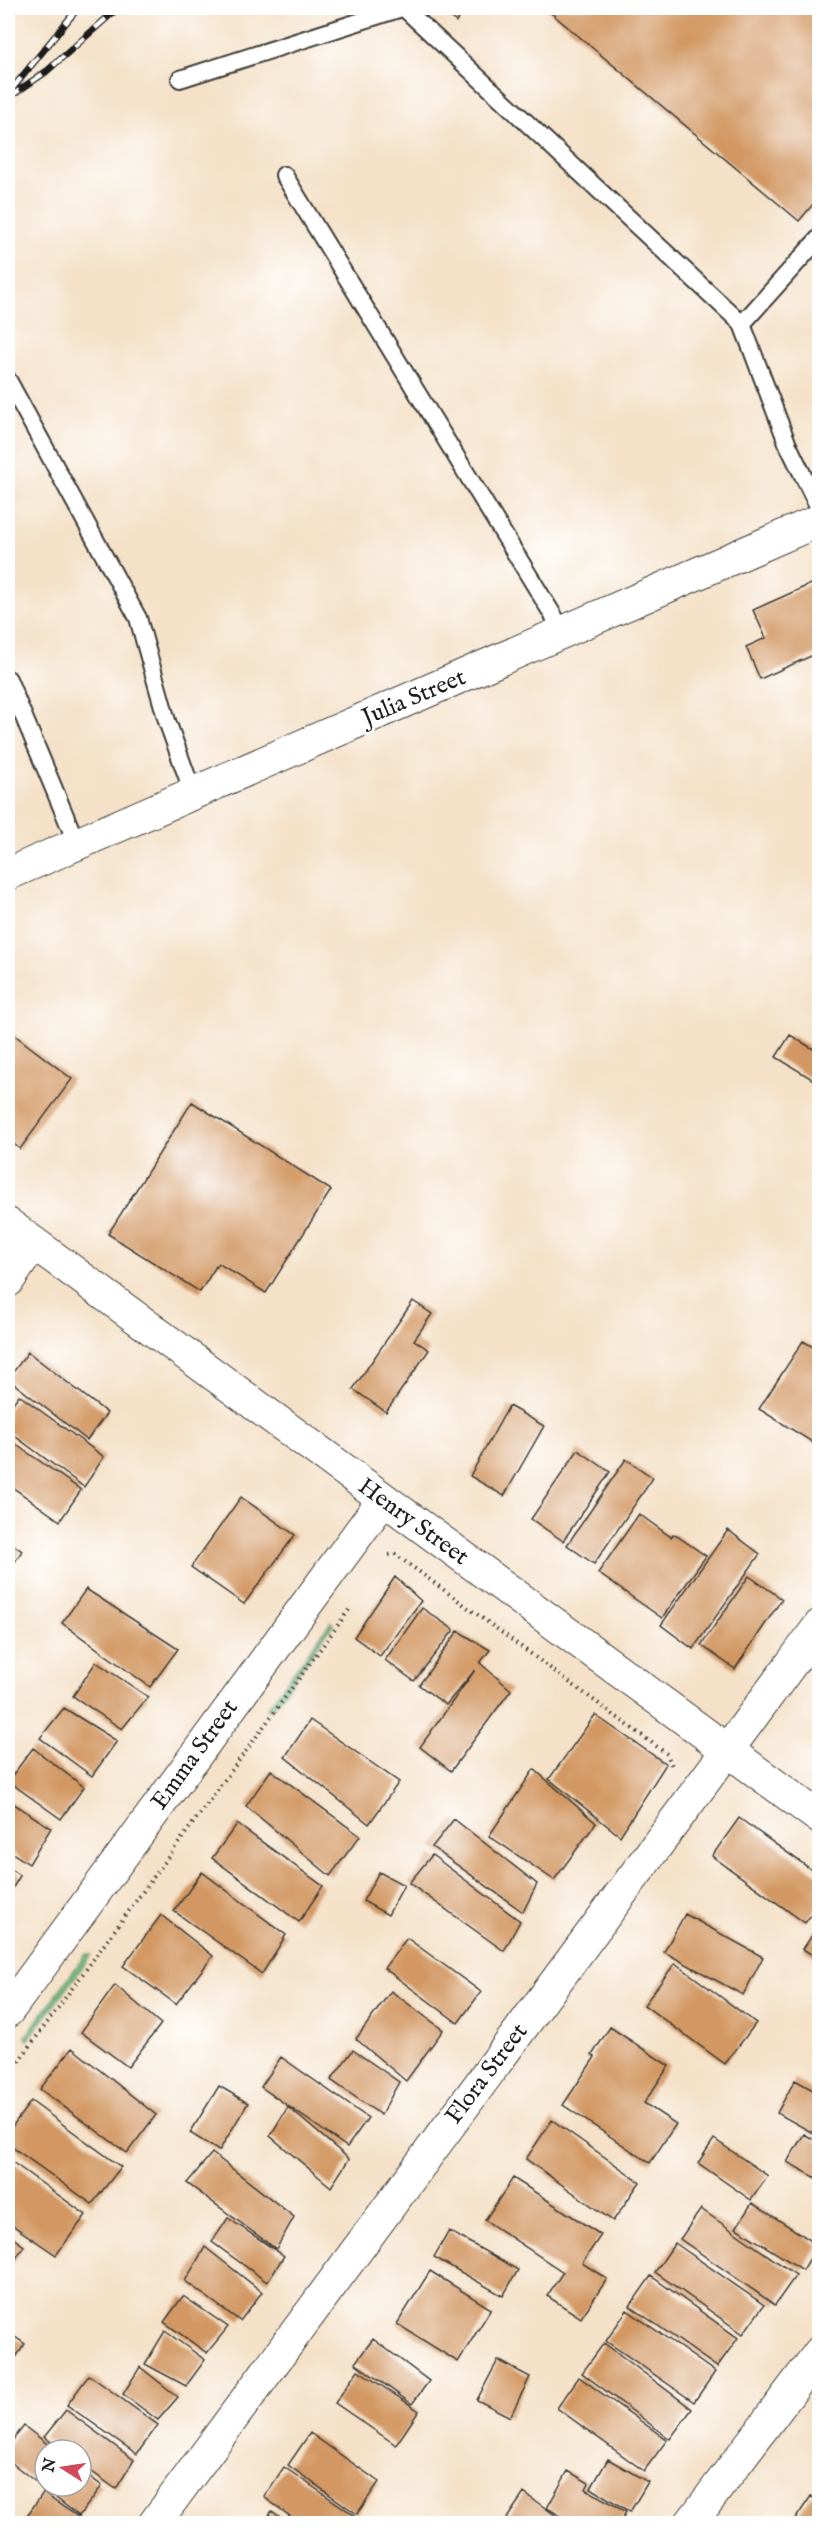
<svg xmlns="http://www.w3.org/2000/svg" width="827" height="2531" viewBox="0 0 827 2531" font-family="'IM FELL English',serif">
	<style>
		.green { fill: #77cb8e; stroke: #4a7455; stroke-width: 1.5 }
		.building { fill: #d29762 }
		.lines { fill: none; stroke-linecap: round; stroke-linejoin: round }
		.lane-casing { stroke: #3c3a36; stroke-width: 20 }
		.street-casing { stroke: #3c3a36; stroke-width: 34 }
		.path { stroke: #3c3a36; stroke-width: 4; stroke-dasharray: 1.5 4.5; stroke-linecap: butt }
		.lane { stroke: #fff; stroke-width: 16 }
		.street { stroke: #fff; stroke-width: 32 }
		.rail-casing { stroke: #1c1c1c; stroke-width: 7 }
		.rail { stroke: #fff; stroke-width: 4.5; stroke-dasharray: 14; stroke-linecap: butt }
		.labels { text-anchor: middle; dominant-baseline: central; stroke-width: 6; stroke-linejoin: round; paint-order: stroke }
		.street-label { font-size: 24px; fill: #1c1c1c; stroke: #fff }
	</style>
	<rect width="100%" height="100%" fill="#fff"/>
	<filter id="ink" filterUnits="userSpaceOnUse"><feTurbulence type="fractalNoise" baseFrequency=".0167" numOctaves="2"/><feDisplacementMap in="SourceGraphic" scale="12" xChannelSelector="R" yChannelSelector="G"/><feConvolveMatrix kernelMatrix="1 2 1 2 8 2 1 2 1" color-interpolation-filters="sRGB"/></filter>
	<filter id="wash" filterUnits="userSpaceOnUse"><feTurbulence type="fractalNoise" baseFrequency=".008" numOctaves="4" result="noise"/><feDisplacementMap in="SourceGraphic" scale="24" xChannelSelector="R" yChannelSelector="G"/><feGaussianBlur stdDeviation="1.35" result="paint"/><feColorMatrix in="noise" values="0 0 0 0 0 0 0 0 0 0 0 0 0 0 0 0 0 1.4 0 .05"/><feComposite in="paint" operator="in"/></filter>
	<g filter="url(#wash)">
		<rect width="100%" height="100%" fill="#f4e1c7"/>
		<!-- green -->
		<path class="green" d="M331,1622L333,1624L271,1710L267,1708Z
			M86,1954L91,1955L28,2040L26,2036Z"/>
		<g id="blocks">
			<!-- building -->
			<path class="building" d="M440,8H468L456,22Z
				M545,8H820V196L799,221Z
				M820,580V652L760,679L746,647L766,638L753,610Z
				M8,1030L72,1079L20,1149L8,1139Z
				M790,1035L820,1053V1084L776,1057Z
				M192,1102L331,1190L266,1293L218,1263L200,1292L108,1234Z
				M413,1301L432,1314L414,1340L429,1350L386,1412L353,1389Z
				M803,1341L820,1351V1447L759,1409Z
				M28,1352L107,1413L87,1440L8,1379Z
				M19,1395L104,1457L84,1487L8,1431V1410Z
				M509,1406L544,1426L504,1496L470,1476Z
				M8,1439L81,1490L60,1521L8,1484Z
				M578,1450L610,1472L563,1541L531,1519Z
				M626,1459L653,1478L594,1564L567,1545Z
				M241,1497L295,1535L244,1604L191,1567Z
				M639,1514L671,1537L674,1534L706,1556L662,1618L598,1573Z
				M728,1530L760,1554L693,1649L661,1625Z
				M8,1541L22,1551L8,1572Z
				M749,1576L782,1599L735,1669L701,1645Z
				M395,1577L421,1601L380,1656L354,1637Z
				M86,1589L178,1649L150,1687L62,1623Z
				M422,1608L454,1630L414,1681L385,1660Z
				M458,1631L490,1650L480,1663L511,1690L451,1771L420,1747L475,1670L446,1705L419,1685Z
				M96,1662L148,1697L122,1729L73,1696Z
				M64,1708L117,1741L92,1776L40,1738Z
				M595,1715L666,1764L620,1836L549,1779Z
				M310,1720L399,1782L369,1824L285,1757Z
				M33,1748L84,1787L61,1819L8,1781Z
				M534,1769L596,1823L554,1880L489,1836Z
				M271,1770L360,1836L330,1876L246,1806Z
				M8,1800L51,1828L29,1864L8,1850Z
				M739,1818L820,1876V1903L805,1923L712,1856Z
				M454,1819L537,1884L523,1912L432,1847Z
				M237,1824L323,1886L299,1922L212,1858Z
				M432,1855L520,1921L504,1951L409,1883Z
				M8,1867L20,1876L8,1896Z
				M202,1872L286,1935L262,1974L174,1911Z
				M379,1872L404,1885L388,1915L363,1901Z
				M685,1914L763,1957L743,1995L664,1952Z
				M161,1915L213,1956L176,2004L123,1966Z
				M820,1923V1960L803,1949Z
				M407,1938L481,1992L458,2023L384,1968Z
				M675,1963L756,2023L725,2064L644,2005Z
				M115,1985L161,2024L128,2067L81,2032Z
				M391,1991L443,2030L406,2081L356,2039Z
				M610,2027L669,2066L644,2103L676,2124L650,2163L563,2105L595,2057L592,2055Z
				M72,2048L156,2115L127,2153L40,2089Z
				M353,2050L399,2082L381,2115L331,2080Z
				M281,2057L368,2118L347,2147L261,2087Z
				M795,2080L820,2094V2137L777,2113Z
				M219,2086L248,2103L219,2151L190,2133Z
				M31,2101L121,2167L92,2204L8,2144V2132Z
				M288,2107L349,2159L331,2187L270,2136Z
				M552,2120L640,2182L613,2221L526,2159Z
				M804,2134L820,2143V2180L787,2162Z
				M714,2139L768,2176L751,2200L698,2163Z
				M212,2153L294,2217L276,2249L187,2183Z
				M8,2159L86,2215L56,2255L8,2222Z
				M513,2178L601,2235L582,2263L607,2279L581,2318L547,2296L563,2272L485,2220Z
				M752,2203L818,2245L803,2270L736,2228Z
				M701,2209L796,2275L775,2305L680,2239Z
				M228,2218L284,2256L267,2282L212,2242Z
				M449,2231L518,2270L503,2296L434,2257Z
				M8,2234L24,2246L8,2271Z
				M675,2243L764,2305L743,2334L655,2272Z
				M205,2247L262,2292L240,2321L185,2281Z
				M430,2271L491,2309L458,2362L397,2324Z
				M651,2276L738,2338L717,2367L630,2306Z
				M183,2296L228,2327L207,2353L164,2322Z
				M627,2310L715,2372L694,2402L606,2341Z
				M165,2331L205,2360L186,2386L145,2364Z
				M8,2332L25,2344L8,2369Z
				M373,2339L429,2381L412,2404L355,2363Z
				M604,2343L692,2409L670,2439L582,2373Z
				M498,2360L530,2377L510,2417L477,2400Z
				M140,2367L178,2397L158,2420L123,2394Z
				M358,2370L419,2411L396,2445L335,2403Z
				M89,2375L158,2425L137,2454L67,2405Z
				M579,2377L667,2440L644,2471L557,2408Z
				M66,2410L134,2460L116,2489L81,2464V2450H62L44,2437Z
				M24,2426L55,2450H45V2486H81V2470L102,2486L79,2516L8,2460V2446Z
				M310,2433L379,2482L357,2514L288,2465Z
				M608,2459L648,2482L630,2512L591,2488Z
				M284,2467L354,2515L349,2524H301L264,2497Z
				M568,2471L589,2483L586,2489L626,2512L619,2524H574L547,2508Z
				M43,2493L88,2524H21Z
				M524,2493L548,2510L567,2524H503Z
				M811,2496L820,2501V2524H792Z
				M272,2511L289,2524H263Z"/>
		</g>
	</g>
	<g filter="url(#ink)">
		<use href="#blocks" fill-opacity="0" stroke="#3c3a36" stroke-width="1.5"/>
		<g class="lines">
			<defs>
				<path id="lane" d="M404,8L742,324L788,445L820,510
					M180,79L402,8
					M284,175L564,633
					M742,324L820,237
					M8,380L138,618L167,721L193,793
					M8,679L77,844"/>
				<path id="street" d="M8,874L820,520
					M8,1224L820,1818
					M8,1281L34,1243
					M8,2011L383,1500
					M154,2524L820,1625
					M690,2524L820,2352"/>
			</defs>
			<!-- lane casing -->
			<use href="#lane" class="lane-casing"/>
			<!-- street casing -->
			<use href="#street" class="street-casing"/>
			<!-- path -->
			<path class="path" d="M389,1555L395,1554L667,1754L672,1766
				M8,2076L349,1610"/>
			<!-- lane -->
			<use href="#lane" class="lane"/>
			<!-- street -->
			<use href="#street" class="street"/>
			<defs>
				<path id="rail" d="M12,89L78,8
					M8,98L47,71L118,8"/>
			</defs>
			<!-- rail casing -->
			<use href="#rail" class="rail-casing"/>
			<!-- rail -->
			<use href="#rail" class="rail"/>
		</g>
	</g>
	<g class="labels">
		<!-- street labels -->
		<g class="street-label">
			<text transform="translate(414 698) rotate(-23)">Julia Street</text>
			<text transform="translate(413 1522) rotate(36)">Henry Street</text>
			<text transform="translate(195 1755) rotate(-54)">Emma Street</text>
			<text transform="translate(487 2074) rotate(-53)">Flora Street</text>
		</g>
	</g>
	<!-- margin -->
	<rect width="827" height="2531" fill="none" stroke="#fff" stroke-width="30"/>
	<!-- north arrow -->
	<g transform="translate(63 2468) rotate(282)"><circle r="28" fill="#ffffff" stroke="#a4a4a4" stroke-width="1.5"/>
	<path d="M0-4.5L10 22L0 15L-10 22Z" fill="#d1495b"/>
	<text y="-9" font-size="16" font-weight="bold" text-anchor="middle" fill="#1c1c1c">N</text>
	</g>
</svg>
